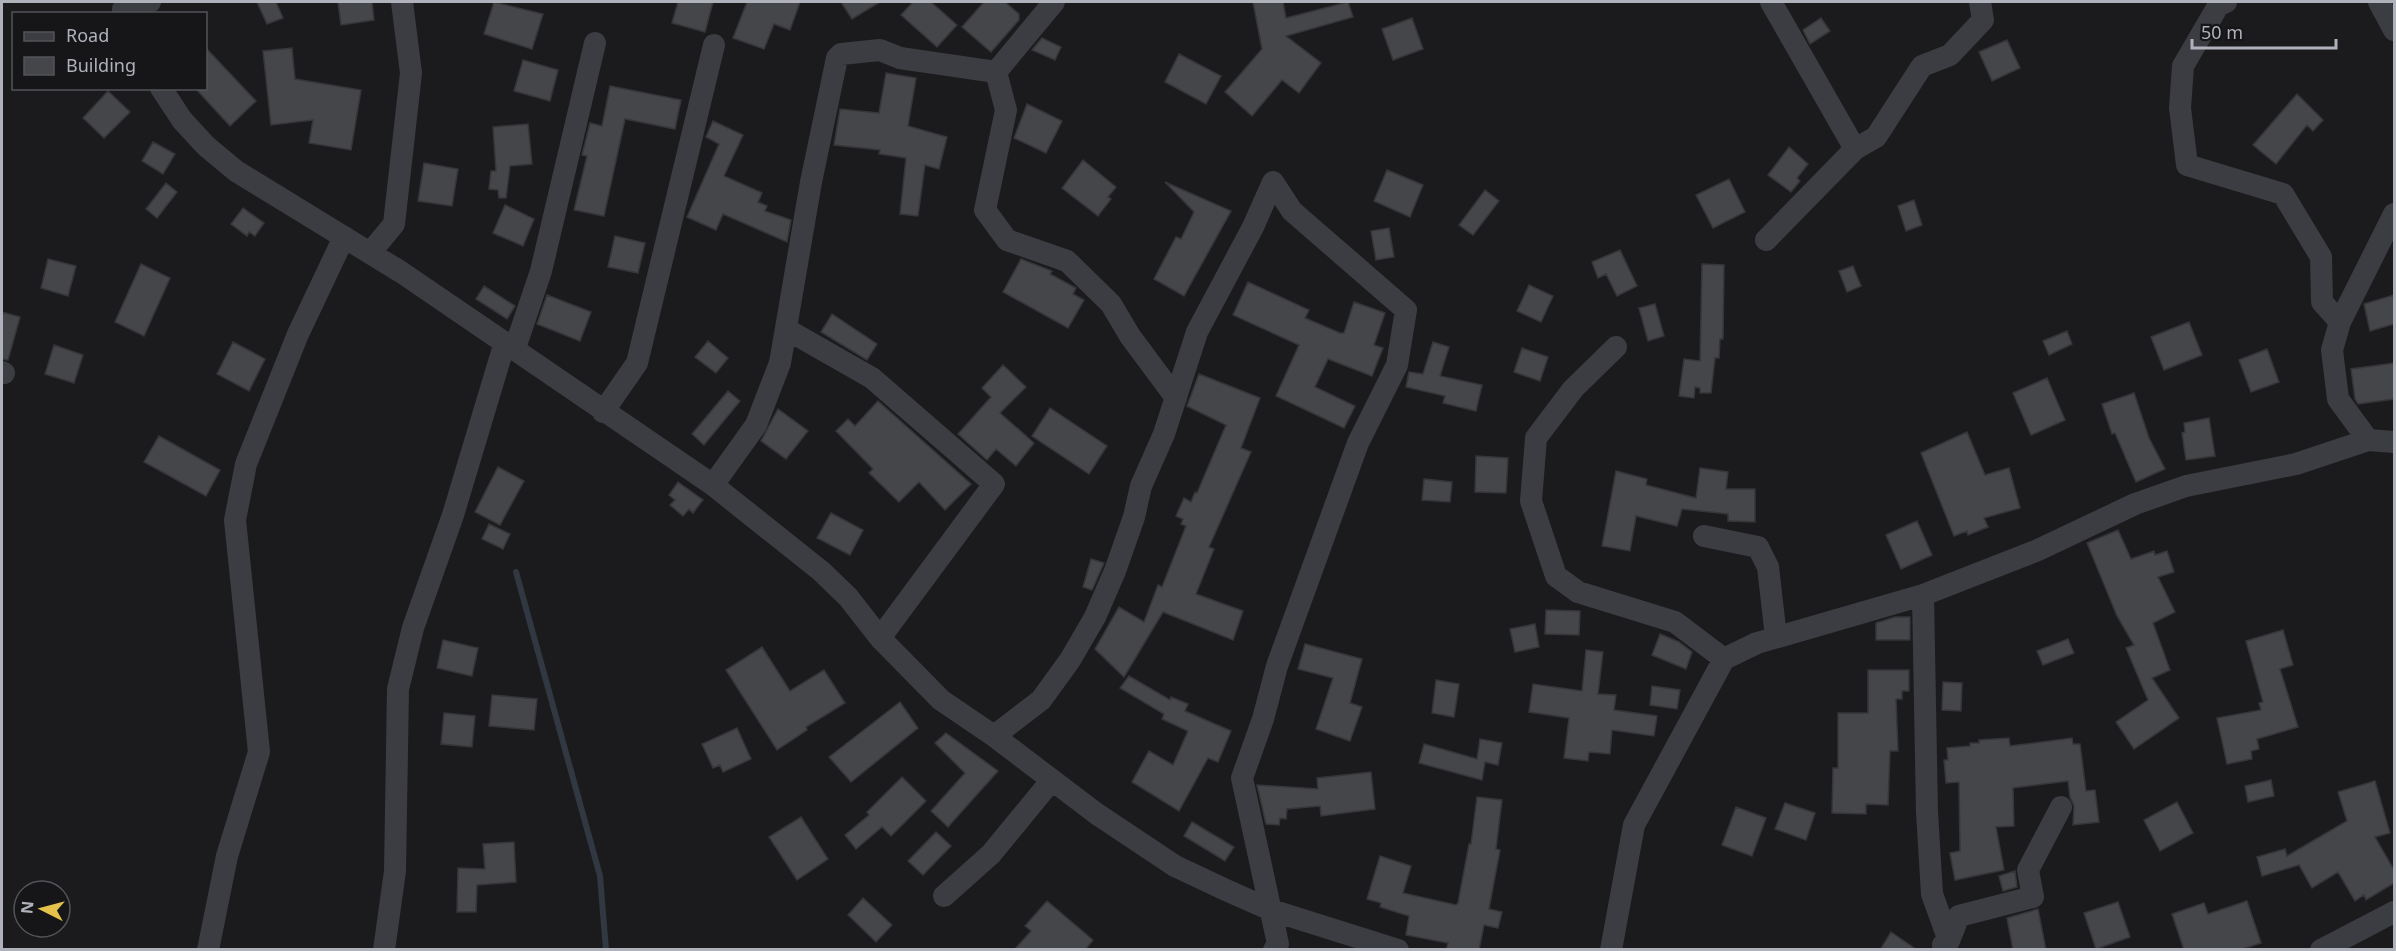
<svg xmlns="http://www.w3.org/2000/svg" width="2396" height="951" viewBox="0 0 2396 951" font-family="'Noto Sans',sans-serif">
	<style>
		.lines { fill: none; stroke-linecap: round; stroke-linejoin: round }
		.stream { stroke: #323841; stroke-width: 6 }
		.building { fill: #45464a; stroke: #363539; stroke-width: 1.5 }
		.minor { stroke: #3c3d42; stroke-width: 22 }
	</style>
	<rect width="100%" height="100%" fill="#1b1b1d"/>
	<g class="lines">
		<!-- stream -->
		<path class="stream" d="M516,572L600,876L606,950"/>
	</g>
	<!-- building -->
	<path class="building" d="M257,2H276L283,18L267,24Z
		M338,2H372L374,20L341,25Z
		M494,2L543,14L532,49L484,34Z
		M678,2H713L705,32L672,23Z
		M747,2H800L790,30L774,24L764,49L733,38Z
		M841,2H880L852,19Z
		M913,2H931L957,25L937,47L901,15Z
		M984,2H1005L1019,14V20L991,52L962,27Z
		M1253,2H1283L1286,18L1348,2L1353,17L1286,36L1321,63L1299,93L1282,80L1252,116L1225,92L1262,49Z
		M1412,18L1423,49L1393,60L1382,29Z
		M1821,18L1830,31L1810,44L1803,30Z
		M1042,38L1061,47L1055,60L1032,50Z
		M2007,40L2020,68L1992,81L1979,52Z
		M206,48L256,101L230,126L195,88H206Z
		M292,48L295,79L361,90L351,150L309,143L313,120L271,125L263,51Z
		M1179,54L1221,76L1206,104L1165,82Z
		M523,60L558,70L550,101L514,91Z
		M886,73L916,78L908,126L947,137L939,169L925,165L918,216L900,214L906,158L879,154L880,150L834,145L840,109L879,113Z
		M610,86L681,100L675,129L625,119L604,216L574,210L587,156L582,155L590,123L602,126Z
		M108,91L130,112L104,138L83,118Z
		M2297,94L2323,120L2313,131L2307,125L2276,164L2253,145Z
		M1027,104L1062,121L1046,153L1014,138Z
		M713,121L743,135L724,176L762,193L758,202L767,206L765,211L791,220L787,242L723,214L716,230L687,217L719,144L706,137Z
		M528,124L532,164L510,166L506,198H499L498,190L489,189L491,171H496L493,127Z
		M153,142L175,154L163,174L142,161Z
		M1789,147L1808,164L1797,178L1800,181L1791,192L1768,175Z
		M1083,160L1116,187L1108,197L1111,199L1098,216L1062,188Z
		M424,163L458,169L452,206L418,201Z
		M1387,170L1423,185L1410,217L1374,201Z
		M1729,179L1745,212L1713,228L1696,195Z
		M1165,182L1231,211L1184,296L1154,279L1176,237L1181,239L1194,212Z
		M166,183L177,192L157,218L146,209Z
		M1485,190L1499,201L1473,235L1459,225Z
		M1914,200L1922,225L1906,231L1898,206Z
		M505,205L534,219L523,246L493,233Z
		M243,208L264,223L255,236L249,232L247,236L231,224Z
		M1389,228L1394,257L1376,260L1371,231Z
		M615,236L645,243L638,273L608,267Z
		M1620,250L1637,286L1617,296L1606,274L1598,278L1592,262Z
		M48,259L76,266L68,296L41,288Z
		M1021,259L1052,271L1050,274L1076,288L1073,294L1084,300L1068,328L1003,292Z
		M141,264L170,278L144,336L115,322Z
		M1702,264L1724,265L1723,339H1720L1719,358H1715L1711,393H1700V388L1695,387L1694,398L1679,396L1684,359L1700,361Z
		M1853,266L1861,286L1847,292L1839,271Z
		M1248,282L1309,310L1305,318L1340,333H1344L1354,302L1385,313L1374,345L1383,348L1372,376L1328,359L1315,387L1355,406L1344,428L1276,396L1299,345L1233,315Z
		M1529,285L1553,296L1541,322L1517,311Z
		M484,286L515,306L507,319L476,299Z
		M547,295L591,312L580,341L537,324Z
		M2394,295V324L2370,331L2364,304Z
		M1655,304L1664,336L1648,341L1639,308Z
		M2,312L20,317L8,360L2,359Z
		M832,314L877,344L867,360L821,332Z
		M2189,322L2202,355L2164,370L2151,337Z
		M2067,331L2072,344L2049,355L2043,341Z
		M708,341L728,358L716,373L695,357Z
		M233,342L265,359L249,391L217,374Z
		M1433,342L1449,347L1440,376L1482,385L1476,411L1443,403L1445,396L1406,387L1409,372L1423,374Z
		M54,345L83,355L74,383L45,374Z
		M1522,348L1548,357L1540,381L1514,372Z
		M2267,349L2279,382L2251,392L2239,360Z
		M2394,363V399L2358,404L2355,399L2351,369Z
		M1003,365L1026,387L1000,413L1034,443L1016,466L996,449L987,460L958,434L991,397L982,388Z
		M1199,374L1260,398L1241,448L1251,452L1209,547L1214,549L1196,594L1243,611L1233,640L1163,612L1124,677L1095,649L1119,607L1144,622L1158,585L1162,587L1186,526L1181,524L1183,519L1176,516L1184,498L1191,502L1195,492L1197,493L1226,425L1187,406Z
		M2047,378L2065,420L2031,435L2013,393Z
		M728,391L740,401L704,445L692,434Z
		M2134,393L2149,438L2165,469L2136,482L2115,433L2112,434L2102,404Z
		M878,401L971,484L945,510L919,482L899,502L869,473L873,469L836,431L848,419L855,426Z
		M1050,408L1107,446L1089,474L1032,436Z
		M778,409L808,431L786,459L761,441Z
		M2209,418L2215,456L2186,460L2182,433L2185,432L2184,423Z
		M1967,432L1985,475L2009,468L2020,508L1984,518L1988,527L1968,535L1967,531L1954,536L1921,453Z
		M159,436L220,470L206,496L144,462Z
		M1476,456L1508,458L1506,493L1475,492Z
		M498,467L524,481L500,525L475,512Z
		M1700,468L1728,472L1726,489H1755V522L1728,521V514L1682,509L1677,526L1636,516L1630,551L1602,546L1616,471L1647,479L1646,485L1696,498Z
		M1424,479L1452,482L1450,502L1422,500Z
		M678,482L703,500L693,513L689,509L683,516L670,505L675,500L669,495Z
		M831,513L863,530L850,555L817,538Z
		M1917,521L1932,555L1901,569L1886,535Z
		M489,524L510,534L503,549L482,539Z
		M2118,530L2131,559L2154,551L2155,555L2167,551L2174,572L2158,577L2175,612L2153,623L2170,670L2152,678L2179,718L2134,749L2116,722L2148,700L2126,648L2134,645L2117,616L2087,543Z
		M1091,559L1104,563L1092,590L1083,587Z
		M1546,610L1580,611L1579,635L1545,634Z
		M1895,617H1910V640H1876V623Z
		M1535,624L1539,647L1515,652L1510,629Z
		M2283,630L2293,665L2280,669L2298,727L2257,739L2259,749L2251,751L2252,759L2227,764L2217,718L2261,710L2259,703L2263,702L2246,641Z
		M1660,634L1679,642L1692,652L1686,669L1652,655Z
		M2068,639L2074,653L2043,665L2037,651Z
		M443,640L478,648L472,676L437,668Z
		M1305,644L1362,659L1350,703L1362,707L1350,741L1316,729L1333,678L1298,669Z
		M762,647L790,691L824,670L845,703L806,727L807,730L777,750L726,670Z
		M1586,650L1603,652L1598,694L1616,695L1614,710L1657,716L1654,736L1612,730L1610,754L1589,752L1588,761L1564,758L1569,718L1529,712L1533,684L1582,691Z
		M1868,670H1909V691H1902V699H1896L1898,751H1890L1888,805L1866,804V814L1832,813L1833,768H1838V713H1868Z
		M1129,676L1170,700L1171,697L1188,704L1185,711L1231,731L1218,762L1208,758L1179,811L1132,782L1149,751L1173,765L1188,731L1162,719L1164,714L1120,688Z
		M1436,680L1459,684L1454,717L1432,713Z
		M1943,682L1962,683L1961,711L1942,710Z
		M1652,686L1680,690L1677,709L1650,705Z
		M492,695L537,699L534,730L489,726Z
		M900,702L918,728L851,782L829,757Z
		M444,713L475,716L472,747L441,744Z
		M737,728L751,759L723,772L720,765L713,768L702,744Z
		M946,733L998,771L948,827L931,811L965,773L935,743Z
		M2009,738L2010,746L2072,738L2073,744H2080L2086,791L2095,790L2099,822L2073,825L2074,806L2070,797L2068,781L2013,788L2014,826L1996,827L2004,870L1955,880L1950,853L1960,851L1959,782L1946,783L1944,760H1948L1947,748L1970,746V743H1979V740Z
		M1480,739L1502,743L1498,765L1485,762L1482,780L1419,763L1424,744L1477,759Z
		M1371,772L1375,809L1321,816L1320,806L1287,809L1286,819L1280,818L1279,825L1266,824L1257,785L1318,789L1317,778Z
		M902,777L926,801L891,836L882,827L856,849L845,835L869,815L867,812Z
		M2271,780L2274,796L2248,802L2245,786Z
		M2375,781L2390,833L2375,837L2394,870V883L2366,900L2364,895L2355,901L2338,872L2312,888L2299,865L2262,876L2257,857L2285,849L2287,856L2347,821L2338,792Z
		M1477,797L1502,800L1496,849L1500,850L1489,909L1502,912L1498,928L1484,925L1479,950H1446L1448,943L1406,935L1409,916L1380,907L1381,903L1367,899L1380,856L1411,866L1403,893L1456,905L1458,903L1469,844H1471Z
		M2177,802L2193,833L2160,851L2144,820Z
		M1785,803L1815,813L1806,840L1775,829Z
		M1736,807L1766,818L1752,856L1722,845Z
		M801,817L828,859L797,880L769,837Z
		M1192,822L1234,847L1225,861L1184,836Z
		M936,832L951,846L923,875L908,861Z
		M514,842L516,882L477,885L476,912H457L458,868L485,869L483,844Z
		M2015,871L2017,887L2003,891L1999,876Z
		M863,898L892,925L876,942L848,915Z
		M1047,901L1093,940L1085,950H1014L1031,931L1025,926Z
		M2247,901L2261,943L2240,950H2184L2172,914L2204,903L2208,914Z
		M2118,902L2130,937L2096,949L2084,913Z
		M2038,909L2046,950H2013L2007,918Z
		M1891,932L1917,950H1880Z"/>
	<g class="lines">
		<!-- minor -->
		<path class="minor" d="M2226,2L2218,6L2183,66L2180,108L2187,165L2283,194L2321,257L2322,302L2340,322
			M2379,2L2394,30
			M123,9L150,2
			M996,72L1006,110L985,210L1007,240L1067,261L1111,304L1130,336L1176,398
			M161,88L182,120L206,146L236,171L401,272L713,485L821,571L848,597L880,638L941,700L994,736L1097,814L1175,866L1226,890L1271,910L1398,950
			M1855,149L1876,137L1922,66L1950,55L1983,20L1980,2
			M1766,240L1855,149L1771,2
			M370,253L394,224L411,73L402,2
			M786,329L872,378L994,484L880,638
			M1616,347L1573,389L1536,438L1531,501L1556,576L1578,592L1675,622L1724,659
			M515,348L541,271L595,43
			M2,372L4,373
			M603,412L637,363L714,45
			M2368,440L2394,442
			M713,485L756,425L780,363L811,182L837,58L841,54L880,50L900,58L996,72L1054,2
			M1704,536L1758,547L1768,567L1776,637
			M1923,595L1927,812L1932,894L1949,941
			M994,736L1041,700L1070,660L1095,617L1115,571L1134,517L1141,486L1164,434L1197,332L1253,227L1273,182L1292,211L1406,310L1397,365L1358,443L1277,666L1263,719L1242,778L1278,944L1274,950
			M944,896L991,854L1051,781
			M1943,945L1949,941L1959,916L2033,897L2028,870L2061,807
			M208,950L227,856L259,752L235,520L246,464L298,334L344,237
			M384,950L395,871L398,689L413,628L453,515L505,342
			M1611,950L1634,825L1724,659L1757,643L1923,595L2038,550L2135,504L2186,486L2296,464L2368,440L2338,399L2332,350L2340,322L2394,214
			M2321,950L2394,912"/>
	</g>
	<!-- border -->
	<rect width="2396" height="951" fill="none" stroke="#afb1bb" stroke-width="6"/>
	<!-- legend -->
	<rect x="12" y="12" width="195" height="78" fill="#161618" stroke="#535459" stroke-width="1.5"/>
	<rect x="24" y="32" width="30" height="9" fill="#3c3d42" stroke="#535459" stroke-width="1.5"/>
	<text x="66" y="42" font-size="18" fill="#afb1bb">Road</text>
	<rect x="24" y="57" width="30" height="18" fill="#45464a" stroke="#535459" stroke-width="1.5"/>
	<text x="66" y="72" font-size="18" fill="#afb1bb">Building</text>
	<!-- north arrow -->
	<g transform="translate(42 909) rotate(276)"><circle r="28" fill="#161618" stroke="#535459" stroke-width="1.5"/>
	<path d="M0-4.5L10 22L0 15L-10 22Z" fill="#e5c24b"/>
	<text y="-9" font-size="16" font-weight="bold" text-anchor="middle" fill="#afb1bb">N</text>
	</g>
	<!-- scale -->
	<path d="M2192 39v9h144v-9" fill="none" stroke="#afb1bb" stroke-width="3"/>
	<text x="2201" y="39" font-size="18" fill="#afb1bb" stroke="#161618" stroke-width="4.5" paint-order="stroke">50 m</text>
</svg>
